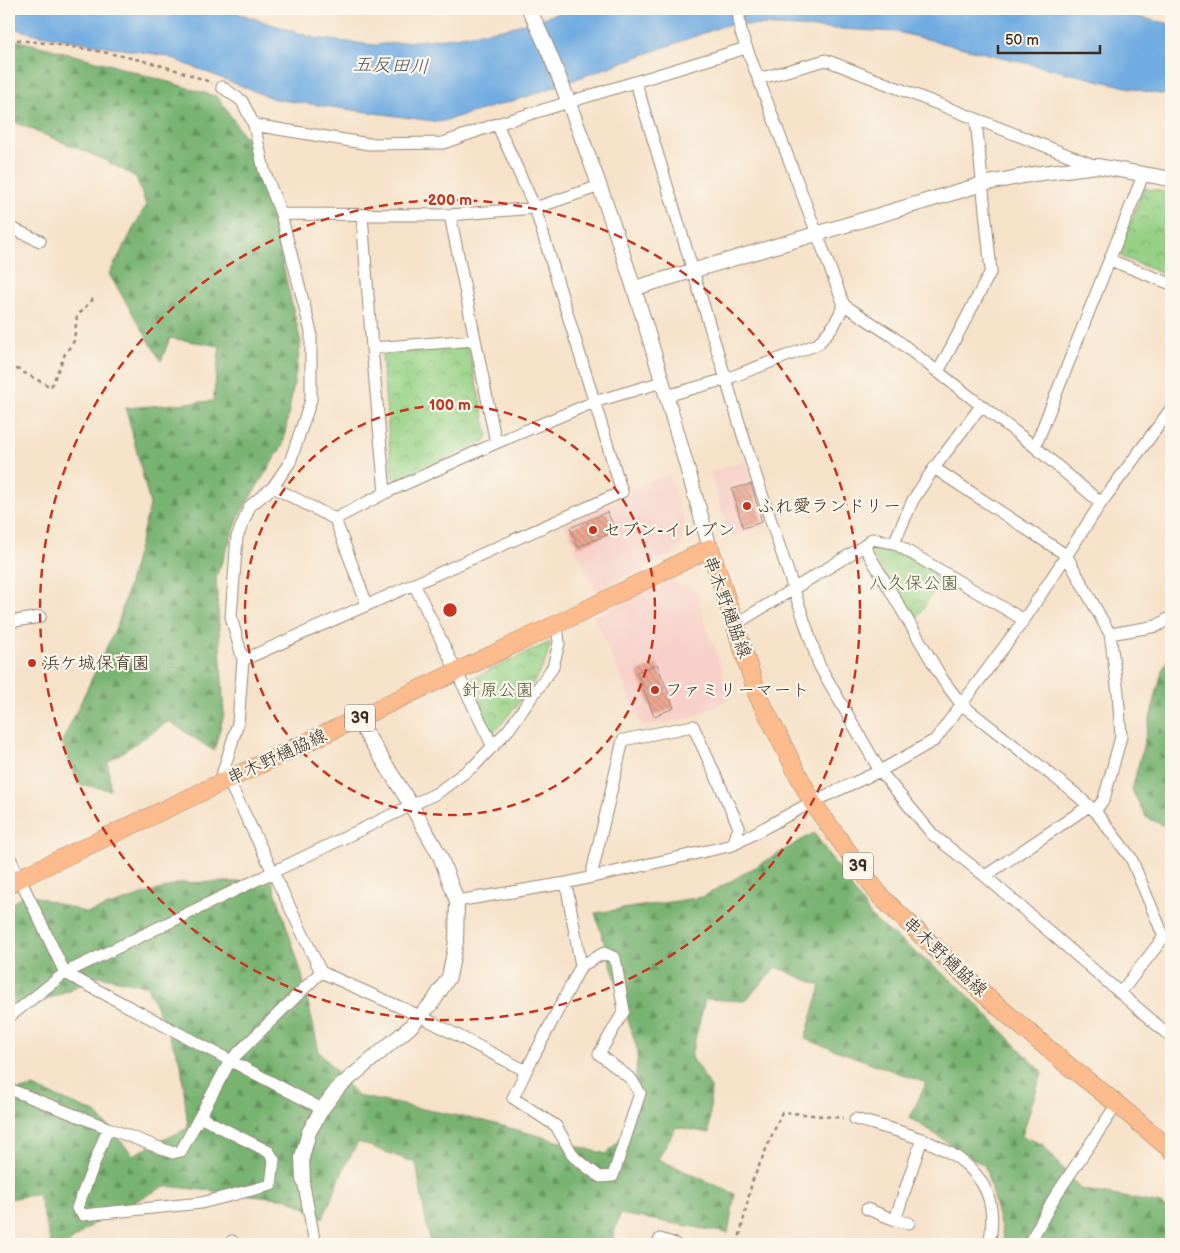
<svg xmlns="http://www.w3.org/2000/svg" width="1180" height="1253" viewBox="0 0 1180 1253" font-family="'Balsamiq Sans','Klee One',sans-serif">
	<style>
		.built { fill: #f7d1c9 }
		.forest { fill: url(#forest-firs); stroke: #5a6e48 }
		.park { fill: url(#park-crowns); stroke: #687e52 }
		.water { fill: #70abe1; stroke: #566a80 }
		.building { fill: url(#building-back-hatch) }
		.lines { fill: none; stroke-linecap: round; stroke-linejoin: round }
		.minor-casing { stroke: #988674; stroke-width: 13 }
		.tertiary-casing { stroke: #988674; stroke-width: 16 }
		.primary-casing { stroke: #988674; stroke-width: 19 }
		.path { stroke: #988674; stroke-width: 2.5; stroke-dasharray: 4 4; stroke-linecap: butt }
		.minor { stroke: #fff; stroke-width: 11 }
		.tertiary { stroke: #fff; stroke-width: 14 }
		.primary { stroke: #fbbb8c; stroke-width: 18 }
		.ring { fill: none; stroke: #c8321e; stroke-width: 2.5; stroke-dasharray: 9 6 }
		.poi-dot { fill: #c8321e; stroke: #fbf7ec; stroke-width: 2 }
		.labels { text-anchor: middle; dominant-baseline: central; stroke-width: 4.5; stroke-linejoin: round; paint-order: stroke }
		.shield { fill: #fbf7ec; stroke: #75685c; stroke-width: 1 }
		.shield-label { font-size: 16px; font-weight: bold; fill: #3b2a1e }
		.poi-label { font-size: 18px; fill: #3b2a1e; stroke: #fbf7ec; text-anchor: start }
		.park-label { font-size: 18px; fill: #565c3d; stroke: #fbf7ec }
		.street-label { font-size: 18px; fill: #3b2a1e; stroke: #fbf7ec }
		.water-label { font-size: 19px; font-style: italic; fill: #4e5762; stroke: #fbf7ec }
		.centre { fill: #c8321e; stroke: #fbf7ec; stroke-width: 2.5 }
		.ring-label { font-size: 15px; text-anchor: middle; font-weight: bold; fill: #c8321e; stroke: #fbf7ec; stroke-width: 4.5; stroke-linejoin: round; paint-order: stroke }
	</style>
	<defs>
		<pattern id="forest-firs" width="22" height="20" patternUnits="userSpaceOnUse" patternTransform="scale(1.25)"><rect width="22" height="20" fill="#78b372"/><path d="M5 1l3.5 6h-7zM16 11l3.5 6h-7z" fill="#64925d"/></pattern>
		<pattern id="park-crowns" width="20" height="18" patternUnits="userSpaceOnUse" patternTransform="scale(1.25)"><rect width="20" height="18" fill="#96d185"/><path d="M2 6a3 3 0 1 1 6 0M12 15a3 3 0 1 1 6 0" fill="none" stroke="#7caa6c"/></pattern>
		<pattern id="building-back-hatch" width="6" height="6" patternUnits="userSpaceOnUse" patternTransform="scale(1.25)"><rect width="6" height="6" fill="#eca894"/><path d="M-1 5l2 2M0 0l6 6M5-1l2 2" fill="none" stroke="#c08978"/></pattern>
	</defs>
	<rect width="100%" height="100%" fill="#fbf7ec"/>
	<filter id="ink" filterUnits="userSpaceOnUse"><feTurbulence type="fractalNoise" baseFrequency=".02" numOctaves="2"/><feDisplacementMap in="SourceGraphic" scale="10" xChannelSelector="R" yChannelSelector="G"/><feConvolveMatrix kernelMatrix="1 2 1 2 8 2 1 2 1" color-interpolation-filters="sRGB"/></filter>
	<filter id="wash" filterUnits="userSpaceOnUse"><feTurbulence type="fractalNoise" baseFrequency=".0096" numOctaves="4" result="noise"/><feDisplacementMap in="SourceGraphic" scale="20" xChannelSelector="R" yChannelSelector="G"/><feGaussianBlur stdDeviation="1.12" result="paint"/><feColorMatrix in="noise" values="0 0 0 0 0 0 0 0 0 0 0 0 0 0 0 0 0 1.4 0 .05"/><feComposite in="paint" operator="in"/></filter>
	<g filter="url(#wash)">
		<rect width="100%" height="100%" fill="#f6e2c9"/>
		<!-- built -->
		<path class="built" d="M746,461L766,527L730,537L710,472Z
			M669,475L685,524L682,542L674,553L595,591L564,524L630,496L629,488Z
			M669,581L697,591L704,620L732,697L695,717L642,727L595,617Z"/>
		<!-- forest -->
		<path class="forest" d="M9,38L112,65L218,97L248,142L272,218L301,343L283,445L241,512L216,577L224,714L214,751L169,721L108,762L110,790L78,784L62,742L119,621L150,505L126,408L213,401L220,346L170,338L161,361L109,274L146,205L136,177L103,159L9,120Z
			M1171,653V829L1146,817L1132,790L1162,671Z
			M814,833L873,919L960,987L1042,1072L1022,1136L1042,1144L1080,1189L1161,1204L1171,1215V1244H1005L985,1166L910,1118L926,1083L805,1039L821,986L776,967L745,1001L705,999L691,1056L711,1088L709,1133L676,1127L658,1159L735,1194L728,1233L620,1214L611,1244H430L416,1163L358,1142L345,1166L323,1218L289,1199L165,1186L95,1222L68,1244H51L38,1194L9,1199V1093L33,1087L96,1113L133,1155L188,1128L181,1063L147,986L99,976L40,1003L9,1005V906L25,893L87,913L180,883L272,881L301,971L319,1051L357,1096L484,1121L606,1154L630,1129L638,1052L595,913L703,897Z"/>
		<!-- park -->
		<path class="park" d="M1144,188L1171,193V277L1122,257L1119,251Z
			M468,346L488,436L485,441L397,480L392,477L382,354Z
			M878,545L914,558L940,574L942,579L916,619L910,617L871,552Z
			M550,642C549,671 511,711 493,734L469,680Z"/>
		<!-- water -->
		<path class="water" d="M9,9H225L314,38L374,45L455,37L508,28L572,9H1098L1171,24V96L1143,91L897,32L758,25H726L526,97L440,122L274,99L166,56L39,35L9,27Z"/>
		<g id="blocks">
			<!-- building -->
			<path class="building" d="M751,484L762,522L743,528L732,489Z
				M607,512L616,531L578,547L570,528Z
				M657,664L674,708L654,716L637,672Z"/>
		</g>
	</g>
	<g filter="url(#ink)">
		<use href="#blocks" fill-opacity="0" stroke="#988674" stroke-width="1"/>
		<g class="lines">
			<defs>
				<path id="minor" d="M758,79L826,60L1096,166
					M636,83L748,452L819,665L880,771L933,835L985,876L1089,806
					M254,125L369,144L443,143L497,124L746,48
					M281,214L450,215L535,208L600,186
					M362,215L372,348L385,493
					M450,215L496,443
					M9,227L40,241
					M1110,260L1171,284
					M372,348L475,340
					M938,372L991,271L976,120
					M666,396L726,379L818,344L834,325L844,305
					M1035,447L1144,173
					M934,468L1066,555L1110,634L1118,693L1121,737L1104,799L1095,811
					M273,487L335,519L367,605
					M1101,503L1171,409
					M335,519L385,493L496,443L594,402L662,382
					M894,543L913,500L934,468L981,406
					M864,546L943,680L961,704L1072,791L1095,811L1131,858L1164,937L1171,936
					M414,584L493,747
					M9,622L40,617
					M734,625L864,546L872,539L894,543L1024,620
					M1110,634L1157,626L1171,617
					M243,660L622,492L535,208L497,124
					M228,780L273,872L437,793L475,765L509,729L553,667L559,643L557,624
					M219,785L238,723L243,660L231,617L237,537L250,506L273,487L290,462L311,400V332L281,214L264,170L254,125L242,101L222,87
					M733,845L812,802L880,771L935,740L1024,620L1101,503L1035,447L938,372L892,336L844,305L741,33L738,9
					M9,856L65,973L9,1017
					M985,876L1171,1037
					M457,901L566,883L733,845L739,827L693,726L623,740L591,877
					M65,973L273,872L321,972L420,1016L526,1071L581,966L566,883
					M65,973L322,1109
					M1120,993L1164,937
					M526,1071L513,1098L556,1126L574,1157L600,1177L613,1176L640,1093L631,1079L599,1054L624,1011L615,958L604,953L581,966
					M9,1089L108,1128L77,1208L83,1215L201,1203L271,1185L274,1160L269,1152L200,1117
					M855,1119C920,1137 1009,1156 989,1244
					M108,1128L173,1153L181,1151L230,1061L321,972
					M303,1180L315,1244
					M867,1209L895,1220L922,1139
					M895,1220L909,1223
					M232,1241V1244
					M658,1244L660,1239L675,1244
					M1029,1244L1054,1198L1117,1104"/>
				<path id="tertiary" d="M529,9C552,55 569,103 587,152C636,282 672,415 710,548
					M635,288L983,184L1034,174L1097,166L1171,179
					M303,1180L302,1157L309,1132L322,1109L338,1088L409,1028L433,1002L449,977L456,942L457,901L440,856L411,805L357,719"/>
				<path id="primary" d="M9,885L20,878L557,624L710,548L758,696L812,802L881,897L986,996L1065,1063L1117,1104L1171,1150"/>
			</defs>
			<!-- minor casing -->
			<use href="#minor" class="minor-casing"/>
			<!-- tertiary casing -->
			<use href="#tertiary" class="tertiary-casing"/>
			<!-- primary casing -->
			<use href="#primary" class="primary-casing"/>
			<!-- path -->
			<path class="path" d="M9,39C77,46 148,57 212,83
				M9,371L15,368L51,387L65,354L74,341L77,316L96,296
				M738,1244L752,1182L782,1112L843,1118"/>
			<!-- minor -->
			<use href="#minor" class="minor"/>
			<!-- tertiary -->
			<use href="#tertiary" class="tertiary"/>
			<!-- primary -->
			<use href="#primary" class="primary"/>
		</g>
	</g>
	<!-- distance rings -->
	<g class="ring">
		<circle cx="450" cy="610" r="205"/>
		<circle cx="450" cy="610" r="410"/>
	</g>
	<!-- markers -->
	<g class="poi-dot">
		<circle cx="747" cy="506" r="5"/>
		<circle cx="593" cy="530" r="5"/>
		<circle cx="32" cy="663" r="5"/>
		<circle cx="655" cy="690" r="5"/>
	</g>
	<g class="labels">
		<!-- shield labels -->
		<g class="shield">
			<rect x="345" y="704.5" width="30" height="27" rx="4"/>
			<rect x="843" y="852.5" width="30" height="27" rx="4"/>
		</g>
		<g class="shield-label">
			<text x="360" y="718">39</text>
			<text x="858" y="866">39</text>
		</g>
		<!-- poi labels -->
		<g class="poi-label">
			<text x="757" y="506">ふれ愛ランドリー</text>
			<text x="603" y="530">セブン-イレブン</text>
			<text x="42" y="663">浜ケ城保育園</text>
			<text x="665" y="690">ファミリーマート</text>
		</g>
		<!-- park labels -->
		<g class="park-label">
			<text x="914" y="583">八久保公園</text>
			<text x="498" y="690">針原公園</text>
		</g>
		<!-- street labels -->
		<g class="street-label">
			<text transform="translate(727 607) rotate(70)">串木野樋脇線</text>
			<text transform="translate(277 757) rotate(-25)">串木野樋脇線</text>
			<text transform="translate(945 957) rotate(43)">串木野樋脇線</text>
		</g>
		<!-- water labels -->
		<g class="water-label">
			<text transform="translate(391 66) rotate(2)">五反田川</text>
		</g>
	</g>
	<circle cx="450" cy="610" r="8" class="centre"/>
	<g class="ring-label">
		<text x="450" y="205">200 m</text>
		<text x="450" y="410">100 m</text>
	</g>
	<!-- margin -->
	<rect width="1180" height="1253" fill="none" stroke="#fbf7ec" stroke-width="30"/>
	<!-- scale -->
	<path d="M998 45v8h102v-8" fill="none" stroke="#3b2a1e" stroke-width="2.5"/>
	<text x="1005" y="45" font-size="15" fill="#3b2a1e" stroke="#fbf7ec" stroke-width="4" paint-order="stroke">50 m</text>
</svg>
